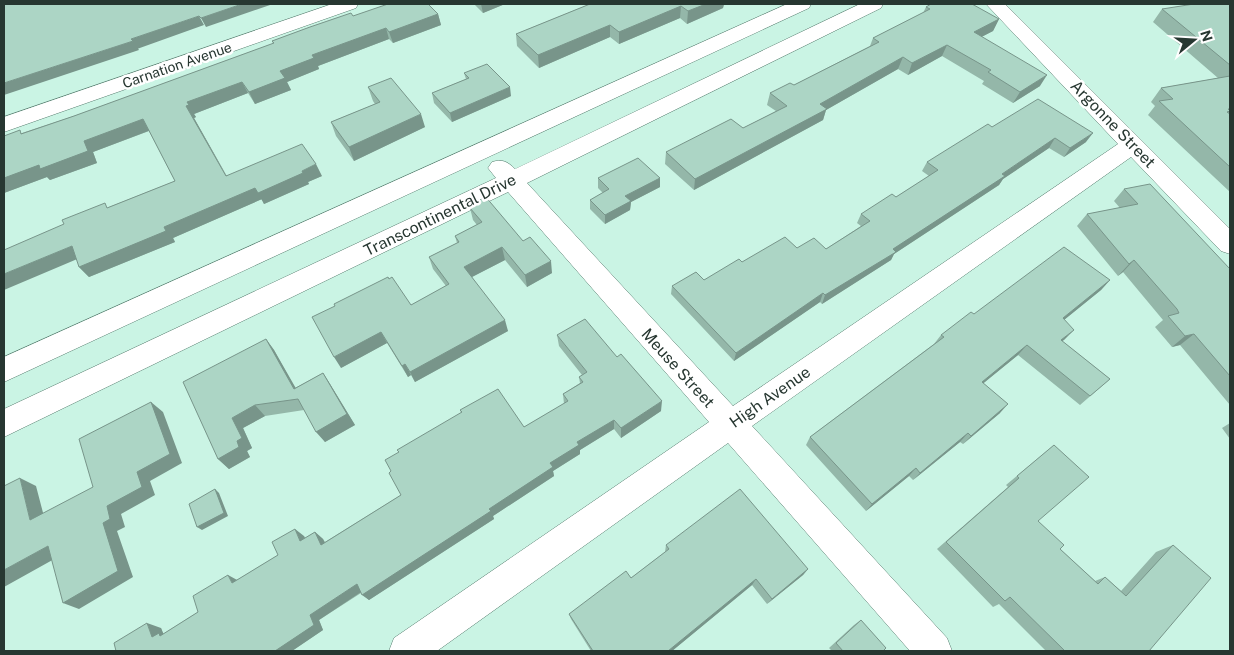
<svg xmlns="http://www.w3.org/2000/svg" width="1234" height="655" viewBox="0 0 1234 655" font-family="'Public Sans',sans-serif">
	<style>
		.lines { fill: none; stroke-linecap: round; stroke-linejoin: round }
		.minor-casing { stroke: #567c6e; stroke-width: 1 }
		.minor { fill: #fff; fill-rule: evenodd }
		.wall { fill: #94b7a9 }
		.shaded-wall { fill: #78958a }
		.building { fill: #acd5c5; stroke: #78958a }
		.labels { text-anchor: middle; dominant-baseline: central; stroke-width: 5; stroke-linejoin: round; paint-order: stroke }
		.far-street-label { font-size: 14px; fill: #273731; stroke: #fff }
		.street-label { font-size: 16px; fill: #273731; stroke: #fff }
	</style>
	<rect width="100%" height="100%" fill="#caf4e4"/>
	<g class="lines">
		<defs>
			<path id="minor" d="M332,4H358L356,8L4,132V117Z
				M787,4H811L809,8L4,382V357Z
				M860,4H883L881,8L527,183L733,406L1118,144L986,4H1005L1230,229V254L1221,251L1131,157L752,426L947,638L952,651H910L728,443L437,651H389L394,638L709,422L508,192L4,437V409L496,178L488,168L492,162C502,159 507,161 515,169Z"/>
		</defs>
		<!-- minor casing -->
		<use href="#minor" class="minor-casing"/>
		<!-- minor -->
		<use href="#minor" class="minor"/>
	</g>
	<!-- wall -->
	<path class="wall" d="M474,4H505L483,13Z
		M590,4H724L723,8L687,24L680,18L619,44L610,37L539,68L517,46L516,34Z
		M1230,4V192L1148,115L1155,106L1151,102L1161,88L1218,78L1153,22L1162,9Z
		M926,7L999,19L993,31L981,37L1040,86L1013,103L982,84L984,81L942,56L908,75L898,69L826,110L823,120L694,190L665,164L666,152L743,128L776,111L767,105L770,93L794,85L870,46L873,38L923,13Z
		M438,14L441,25L393,43L389,39L318,66L319,69L287,82L291,90L255,104L248,93L194,114L196,117L194,118L226,175L322,176L308,182L309,184L264,204L262,199L173,238L175,242L89,277L79,267L109,207L175,181L149,131L93,152L97,163L50,180L47,177L4,193V136L22,133L74,116L273,44L272,41L353,16Z
		M464,73L511,96L452,122L434,103L432,93L466,79Z
		M368,87L425,127L354,161L336,136L331,122L375,104L373,101Z
		M992,127L1086,142L1064,157L1049,148L1003,179L999,185L894,254L891,260L822,304L820,302L734,361L671,294L672,286L704,280L742,262L797,248L826,249L861,226L857,223L861,214L896,197L929,176L922,171L927,162Z
		M598,178H660V187L631,202L630,210L605,224L590,209V200L603,193L598,188Z
		M1124,189L1230,269V405L1180,345L1172,347L1155,327L1163,320L1123,272L1118,276L1077,226L1087,214L1120,208L1114,201Z
		M470,208L523,241L552,273L527,287L505,260L472,277L508,331L415,382L411,375L408,377L387,343L341,368L389,279L411,305L446,286L433,269L429,257L457,243L455,236L477,225L473,220Z
		M1110,280L1101,290L1064,320L1065,339L1062,341L1110,379L1080,405L1018,355L983,383L1000,413L963,444L960,442L913,480L909,476L866,511L806,445L810,437L934,344L941,335L974,314Z
		M557,335L661,411L621,438L614,429L580,450V454L553,471L554,476L493,516L494,519L369,600L361,593L319,620L323,630L292,651H116L161,628L163,634L198,612L237,580L278,555L304,536L305,538L315,532L323,539L325,542L401,495L461,413L460,410L524,427L564,404L563,394L580,383L579,377L582,375L559,346Z
		M266,339L274,350L295,388L323,373L330,384L355,425L325,442L304,410L265,416L243,428L252,448L247,451L250,457L229,469L218,459Z
		M1230,423V439L1222,428Z
		M1054,445L1038,521L1060,549L1095,581L1105,577L1121,591L1156,552L1173,545L1149,651H1046L999,604L993,607L937,549L1008,487L1006,485Z
		M666,545L808,569L803,575L767,604L752,585L672,651H591L571,619L569,614L631,578L665,552Z
		M861,620L883,651H832L829,648L854,625Z"/>
	<!-- shaded-wall -->
	<path class="shaded-wall" d="M242,4H273L206,27L201,18Z
		M481,4H505L483,13Z
		M706,4H724L723,8L687,24L688,11Z
		M681,6L680,18L619,44V32Z
		M438,14L441,25L393,43L389,32Z
		M199,16L204,25L137,49L131,39Z
		M999,19L993,31L968,44L974,32Z
		M610,25V37L539,68L538,55Z
		M386,28L389,39L318,66L319,69L287,82L291,90L255,104L249,92L280,71L312,55Z
		M133,41L139,50L4,95V83Z
		M947,45L942,56L908,75L912,63Z
		M903,57L898,69L826,110L823,120L694,190L695,179L820,104Z
		M1047,75L1040,86L1013,103L1020,92Z
		M242,82L248,93L194,114L196,117L194,118L233,187L186,106L187,102Z
		M510,87L511,96L452,122L450,113Z
		M421,114L425,127L354,161L349,147Z
		M143,119L151,130L93,152L97,163L50,180L47,177L4,193V178L84,141Z
		M1093,133L1086,142L1064,157L1070,148Z
		M1055,138L1049,148L1003,179L999,185L894,254L891,260L822,304L825,295Z
		M316,164L322,176L308,182L309,184L264,204L258,193Z
		M660,178V187L631,202L630,210L605,224V215L625,196Z
		M255,188L262,199L173,238L175,242L89,277L79,267L164,227Z
		M72,246L82,257L4,290V274Z
		M502,247L505,260L468,279L464,267Z
		M1134,260L1123,272L1118,276L1129,264Z
		M551,261L552,273L527,287L525,275Z
		M1110,280L1101,290L1054,328L1063,318Z
		M823,293L820,302L734,361L736,353Z
		M505,320L508,331L415,382L410,372Z
		M1074,330L1065,339L1052,350L1061,340Z
		M381,332L387,343L341,368L334,357Z
		M1194,334L1180,345L1172,347L1185,336Z
		M266,339L274,350L302,399L294,389Z
		M1027,345L1018,355L974,391L982,382Z
		M405,364L411,375L408,377L402,366Z
		M323,373L330,384L355,425L325,442L316,432Z
		M662,401L661,411L621,438V428Z
		M151,402L163,412L182,463L150,481L155,495L121,514L125,527L117,531L133,577L79,609L63,603L107,506L137,472Z
		M1008,404L1000,413L963,444L971,436Z
		M255,405L265,416L243,428L252,448L247,451L250,457L229,469L218,459L237,441L232,418Z
		M614,420V429L580,450V454L553,471L554,476L493,516L494,519L369,600L362,595L489,509L577,442Z
		M968,433L960,442L913,480L920,473Z
		M916,468L909,476L866,511L872,504Z
		M20,478L36,486L47,528L30,520Z
		M215,489L219,493L228,516L202,530L197,527Z
		M295,529L304,536L309,548L300,541Z
		M315,532L323,539L329,552L321,545Z
		M48,546L65,553L4,587V570Z
		M808,569L803,575L767,604L772,599Z
		M228,575L239,581L232,583Z
		M756,579L752,585L672,651H668Z
		M357,584L364,590L319,620L323,630L292,651H275L310,615Z
		M147,623L161,628L164,635L152,637Z"/>
	<!-- building -->
	<path class="building" d="M4,4H242L201,18L199,16L137,37L131,39L133,41L4,83Z
		M388,4H428L438,14L389,32L386,28L312,55L314,58L280,71L285,78L249,92L242,82L187,102L189,105L186,106L226,176L302,144L316,164L302,171L303,173L258,193L255,188L164,227L166,231L79,267L72,246L4,274V250L64,224L62,220L105,203L107,208L175,181L143,119L84,141L88,151L40,169L39,165L4,178V136L20,130L21,134L74,116L274,43L272,41L310,27L351,13L353,16Z
		M590,4H706L688,11L681,6L619,32L610,25L538,55L516,34Z
		M931,4H972L999,19L974,32L1047,75L1020,92L988,72L991,70L947,45L912,63L903,57L820,104L827,109L695,179L666,152L731,119L743,128L787,106L770,93L790,83L794,85L879,42L873,38L930,9L926,7Z
		M1194,4H1230V65L1162,9Z
		M487,64L510,87L450,113L432,93L469,78L464,73Z
		M1230,76V109H1228L1230,111L1227,112L1230,114V167L1159,101L1173,99L1161,88Z
		M391,78L421,114L349,147L331,122L380,102L368,87Z
		M1038,99L1093,133L1070,148L1055,138L1002,174L1005,176L893,249L896,252L825,295L823,293L736,353L672,286L696,272L704,280L739,259L742,262L785,237L797,248L814,238L826,249L870,221L861,214L892,194L896,197L938,170L927,162L988,124L992,127Z
		M638,158L660,178L625,196L631,201L605,215L590,200L609,189L598,178Z
		M1150,184L1230,269V376L1194,334L1185,336L1168,316L1179,313L1177,309L1134,260L1129,264L1087,214L1138,204L1124,189Z
		M485,196L523,241L530,237L551,261L525,275L502,247L464,267L505,320L410,372L405,364L402,366L381,332L334,357L312,317L335,306L334,304L388,277L389,279L392,277L411,305L449,284L429,257L459,242L455,236L482,222L470,208Z
		M1064,247L1110,280L1063,318L1074,330L1061,340L1110,379L1090,396L1027,345L982,382L1008,404L971,436L968,433L920,473L916,468L872,504L810,437L944,337L941,335L971,312L974,314Z
		M585,319L617,357L621,354L662,401L621,428L614,420L577,442L579,445L550,463L553,467L489,509L491,511L362,595L357,584L310,615L314,625L275,651H116L114,643L147,623L152,637L159,633L160,636L198,612L193,596L228,575L232,583L278,555L272,542L295,529L300,541L315,532L321,545L401,495L389,473L391,471L385,460L399,452L397,450L462,412L460,410L498,389L524,427L568,401L563,394L583,382L579,377L587,372L557,335Z
		M266,339L294,389L323,373L347,414L316,432L298,399L255,405L232,418L242,438L237,441L239,447L218,459L183,382Z
		M151,402L170,454L137,472L142,487L107,506L110,519L103,523L118,571L63,603L48,546L4,570V486L20,478L30,520L93,487L79,439Z
		M1054,445L1089,477L1038,521L1064,545L1060,549L1098,584L1105,577L1126,596L1173,545L1211,578L1149,651H1065L1010,597L1005,601L946,542L1019,478L1017,476Z
		M215,489L224,513L197,527L189,504Z
		M740,489L808,569L772,599L756,579L668,651H593L569,614L626,571L631,578L669,549L666,545Z
		M861,620L886,648L883,651H843L836,643Z"/>
	<g class="labels">
		<!-- far-street labels -->
		<g class="far-street-label">
			<text transform="translate(177 65) rotate(-19)">Carnation Avenue</text>
		</g>
		<!-- street labels -->
		<g class="street-label">
			<text transform="translate(1113 124) rotate(46)">Argonne Street</text>
			<text transform="translate(440 215) rotate(-26)">Transcontinental Drive</text>
			<text transform="translate(678 368) rotate(48)">Meuse Street</text>
			<text transform="translate(770 397) rotate(-35)">High Avenue</text>
		</g>
	</g>
	<!-- border -->
	<rect width="1234" height="655" fill="none" stroke="#273731" stroke-width="10"/>
	<!-- north arrow -->
	<g transform="translate(1194 40) rotate(72)" stroke="#ffffff" stroke-width="4" paint-order="stroke">
	<path d="M0-4L9 19L0 12L-9 19Z" fill="#273731"/>
	<text y="-8" font-size="14" font-weight="bold" text-anchor="middle" fill="#273731">N</text>
	</g>
</svg>
